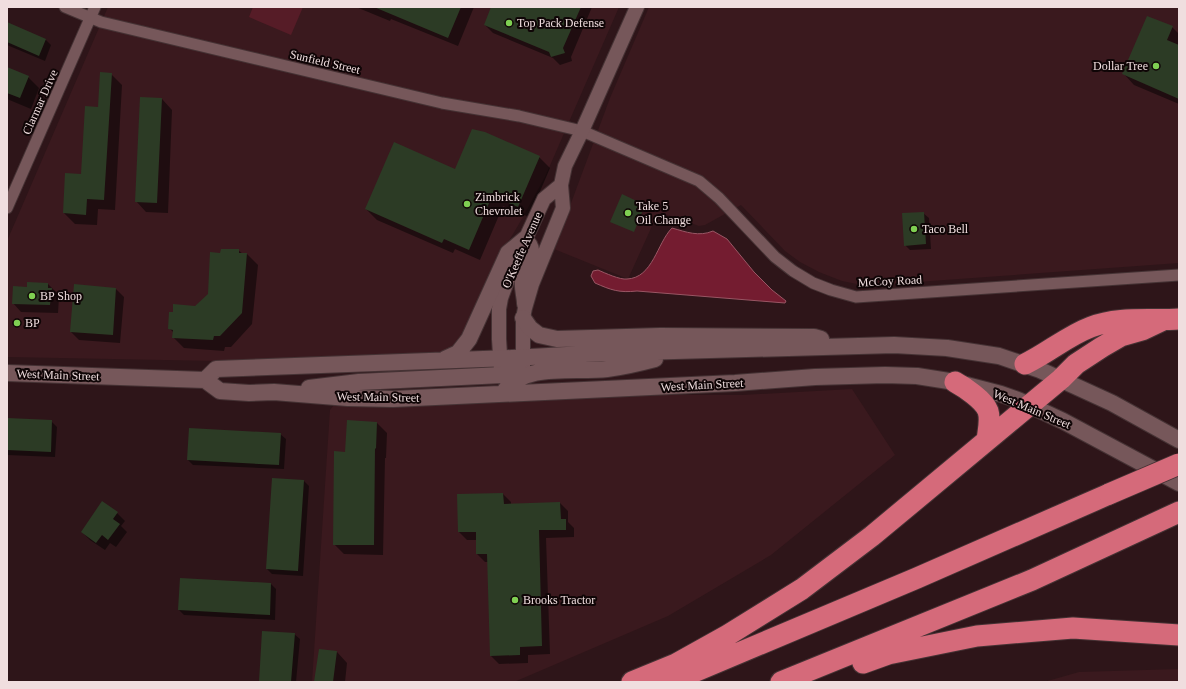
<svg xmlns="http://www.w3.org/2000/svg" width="1186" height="689" viewBox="0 0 1186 689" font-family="'Times New Roman',serif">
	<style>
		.built { fill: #3a191e }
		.green { fill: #561c27 }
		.water { fill: #741c30; stroke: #995664 }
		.shadow { fill: #0007 }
		.building { fill: #2c3b25 }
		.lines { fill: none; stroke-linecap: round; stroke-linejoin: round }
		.minor-casing { stroke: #453234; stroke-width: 13 }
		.tertiary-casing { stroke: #453234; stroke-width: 16 }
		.secondary-casing { stroke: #453234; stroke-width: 18 }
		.motorway-casing { stroke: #453234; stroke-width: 23 }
		.minor { stroke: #76575a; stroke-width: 11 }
		.tertiary { stroke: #76575a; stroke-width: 14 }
		.secondary { stroke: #76575a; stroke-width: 16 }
		.motorway { stroke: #d56a7a; stroke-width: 21 }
		.motorway-bridge-casing { stroke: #453234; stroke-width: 23; stroke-linecap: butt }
		.motorway-bridge { stroke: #d56a7a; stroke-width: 21 }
		.poi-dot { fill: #7fd052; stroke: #0f0506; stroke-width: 1.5 }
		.labels { text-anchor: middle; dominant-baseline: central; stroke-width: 4; stroke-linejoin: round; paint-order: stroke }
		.poi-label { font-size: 12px; fill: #f0dedf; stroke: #0f0506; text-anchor: start }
		.street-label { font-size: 12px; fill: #f0dedf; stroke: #0f0506 }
	</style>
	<rect width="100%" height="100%" fill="#2e1519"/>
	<!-- built -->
	<path class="built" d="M108,7H619L545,177L523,217L503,251L458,344L443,352L433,353L217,361L7,357V241Z
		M649,7H1179V263L889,284L862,285L842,281L819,272L800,262L785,251L741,205L705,225L699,226L662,213L657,215L628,279L554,249L610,98Z
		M852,389L895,455L771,555L668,616L514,682H312L330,410L334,405L479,403L659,395H742Z
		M1179,669V682H1044L1079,672Z"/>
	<!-- green -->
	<path class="green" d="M253,7H303L291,35L249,17Z"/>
	<!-- water -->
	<path class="water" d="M672,228C686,232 699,237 713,231L727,239L754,272L772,290L786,301L785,303L637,291C619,293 611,290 595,283L591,276L593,271L598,270C605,273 620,280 627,279C653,278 657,243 672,228Z"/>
	<!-- shadow -->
	<path class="shadow" d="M356,7H474L458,46L391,19L390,21Z
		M492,7H592L571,57L572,61L560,65L553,58L493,33L485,25Z
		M7,23L46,40L51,45L45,61L7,45Z
		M1172,27L1179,34V104L1134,85L1124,74Z
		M7,68L28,77L39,88L31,109L7,99Z
		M111,74L122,85L115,210L98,209L97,225L75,224L64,213L82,175L99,108Z
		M162,99L172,110L168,213L146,212L136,201Z
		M539,157L550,168L529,217L503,206L480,260L455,249L453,253L377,220L366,209L455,170Z
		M923,213L929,218L931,249L910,250L905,245Z
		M238,250L243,254H247L258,265L252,324L231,347H225L224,351L184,348L173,337V332L169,328L209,295L221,254Z
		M28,283L48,284L56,292L59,297L58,313L21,312L13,303L28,288Z
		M115,288L124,297L120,343L79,340L71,332Z
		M7,419L51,421L57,427L55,457L7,455Z
		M348,421L377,423L387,433L386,458H385L383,555L344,554L334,544L346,453Z
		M280,434L286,439L284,469L193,465L188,460Z
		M304,481L309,486L303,576L272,574L267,569Z
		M503,494L511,502V505L560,503L568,511V522L574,528V537L546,538L550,654L528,655V663L499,664L491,656L488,562H485L477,554V540H467L459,532Z
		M117,513L125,521L121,526L127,532L116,547L110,543L105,550L90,540L82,532Z
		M271,584L276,589L275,620L184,615L179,610Z
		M294,634L300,639L296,682H260Z
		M337,652L347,663L345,682H315Z"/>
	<!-- building -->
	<path class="building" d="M374,7H461L448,38Z
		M491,7H581L563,48L565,53L551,57L549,52L484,25Z
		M1147,16L1173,26L1167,40L1179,45V99L1122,74Z
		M7,22L46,39L39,56L7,42Z
		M7,67L29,76L20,98L7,93Z
		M100,72L112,73L104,200L87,199L86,215L63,213L65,173L81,174L85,106L98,107Z
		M140,97L162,98L157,203L135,202Z
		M472,129L485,132L540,156L518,207L492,196L469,250L444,239L442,243L365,209L394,142L455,169Z
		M622,194L645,205L634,232L610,222Z
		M924,212L926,244L904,246L902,213Z
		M221,249H239V253H247L242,313L220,336H214L213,340L172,338L173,330L168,329L169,312H173V304L195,306L208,294L210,252L220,253Z
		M27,282L48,283V288H52L50,305L12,304L13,286L27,287Z
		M74,284L116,288L113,335L70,332Z
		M7,418L52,420L51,452L7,450Z
		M347,420L377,422L376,449L375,448L374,545H333L334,451L345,452Z
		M189,428L281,433L279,465L187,460Z
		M272,478L304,480L298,571L266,569Z
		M503,493L504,504L560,502L561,519H566V530H539L542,646L520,647V655L490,656L487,554H476V532H458L457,494Z
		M102,501L118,512L113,519L120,524L108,540L102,535L96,543L81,532Z
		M180,578L271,583L270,615L178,610Z
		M262,631L295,633L291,682H259Z
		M319,649L337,651L333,682H314Z"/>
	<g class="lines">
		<defs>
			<path id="minor" d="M65,7L101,22L442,103L519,116L582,131L699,181L719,198L775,257L793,271L813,283L831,290L856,297L1179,275
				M7,208L95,7"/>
			<path id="tertiary" d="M524,304C524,297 521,288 522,282C526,268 541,250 525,239
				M523,368V318L525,308L532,284L563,208L561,185L565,166L582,131L637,7
				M501,370L499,339V309L501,298L512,268L544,199L561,185"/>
			<path id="secondary" d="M523,318L530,328L539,335L557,339L660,336L814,337L821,339
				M445,359L458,353L469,339L508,253L525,239
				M7,373L205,380L220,391L249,393L274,392L348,398L393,399L735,383L815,377L885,375L917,376L955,382L1001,394L1018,400L1063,421L1179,483
				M205,380L216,369L512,358L603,353L894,345L947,348L999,356L1040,370L1112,403L1179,440
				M309,388L359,382L502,375C512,372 517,366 522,357
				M504,392C524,362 575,373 607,369C623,367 640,363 655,359"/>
			<path id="motorway" d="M1025,364C1048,353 1067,336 1091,327C1119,316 1150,321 1179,319
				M955,382C964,387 984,400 988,411C991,420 988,431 987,440
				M863,663L888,654L977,636L1073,628L1179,635
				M632,682L676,664L728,635L802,589L872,536L1061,379L1076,364L1102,347L1121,336L1142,330L1163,320
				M670,682L917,578L1109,494
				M781,682L1032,580L1179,512"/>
		</defs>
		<!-- minor casing -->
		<use href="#minor" class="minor-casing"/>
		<!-- tertiary casing -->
		<use href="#tertiary" class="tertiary-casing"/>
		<!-- secondary casing -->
		<use href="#secondary" class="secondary-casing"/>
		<!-- motorway casing -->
		<use href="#motorway" class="motorway-casing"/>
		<!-- minor -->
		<use href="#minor" class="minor"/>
		<!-- tertiary -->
		<use href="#tertiary" class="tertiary"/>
		<!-- secondary -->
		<use href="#secondary" class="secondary"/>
		<!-- motorway -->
		<use href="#motorway" class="motorway"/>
		<defs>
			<path id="motorway-bridge" d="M1109,494L1179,464"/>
		</defs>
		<!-- motorway-bridge casing -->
		<use href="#motorway-bridge" class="motorway-bridge-casing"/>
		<!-- motorway-bridge -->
		<use href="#motorway-bridge" class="motorway-bridge"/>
	</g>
	<!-- markers -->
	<g class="poi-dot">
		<circle cx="509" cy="23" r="4"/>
		<circle cx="1156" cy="66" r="4"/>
		<circle cx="467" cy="204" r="4"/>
		<circle cx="628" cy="213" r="4"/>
		<circle cx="914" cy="229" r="4"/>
		<circle cx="32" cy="296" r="4"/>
		<circle cx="17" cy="323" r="4"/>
		<circle cx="515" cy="600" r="4"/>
	</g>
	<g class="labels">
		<!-- poi labels -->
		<g class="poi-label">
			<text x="517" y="23">Top Pack Defense</text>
			<text x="1148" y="66" text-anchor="end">Dollar Tree</text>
			<text x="475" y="197">Zimbrick<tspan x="475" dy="14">Chevrolet</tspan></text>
			<text x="636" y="206">Take 5<tspan x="636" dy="14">Oil Change</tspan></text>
			<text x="922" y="229">Taco Bell</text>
			<text x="40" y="296">BP Shop</text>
			<text x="25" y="323">BP</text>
			<text x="523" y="600">Brooks Tractor</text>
		</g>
		<!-- street labels -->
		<g class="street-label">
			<text transform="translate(325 62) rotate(13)">Sunfield Street</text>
			<text transform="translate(40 102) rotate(-66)">Clarmar Drive</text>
			<text transform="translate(522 250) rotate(-66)">O'Keeffe Avenue</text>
			<text transform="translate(890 281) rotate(-3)">McCoy Road</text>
			<text transform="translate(58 375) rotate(2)">West Main Street</text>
			<text transform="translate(702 385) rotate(-3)">West Main Street</text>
			<text transform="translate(378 397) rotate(1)">West Main Street</text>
			<text transform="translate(1032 409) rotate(23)">West Main Street</text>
		</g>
	</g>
	<!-- border -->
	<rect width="1186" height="689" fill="none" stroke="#f0dedf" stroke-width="16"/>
</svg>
